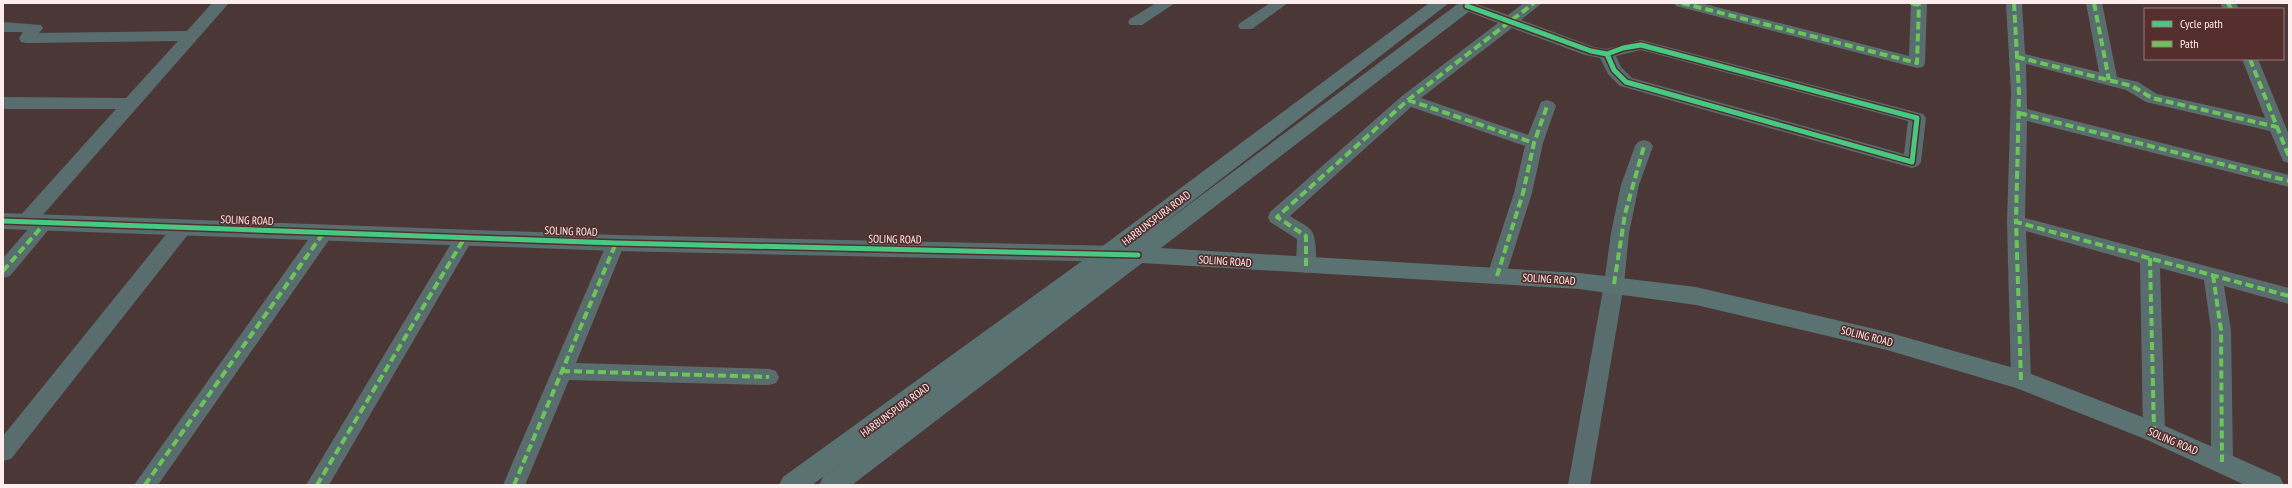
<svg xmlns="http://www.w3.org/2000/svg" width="2292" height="488" viewBox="0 0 2292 488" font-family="'PT Sans Narrow',sans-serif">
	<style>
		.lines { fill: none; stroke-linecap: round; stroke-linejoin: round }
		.minor { fill: #596d6e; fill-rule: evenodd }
		.tertiary { fill: #596d6e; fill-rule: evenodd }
		.secondary { fill: #5a7272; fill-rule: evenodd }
		.quiet { stroke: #6ac65a; stroke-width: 4; stroke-dasharray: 8 4; stroke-linecap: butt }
		.cycleway-casing { stroke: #552e2e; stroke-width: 8 }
		.cycleway { stroke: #46c982; stroke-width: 5 }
		.labels { text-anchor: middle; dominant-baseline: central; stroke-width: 3.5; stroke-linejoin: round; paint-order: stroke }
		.street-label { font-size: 11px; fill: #fdedec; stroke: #552e2e }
	</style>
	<rect width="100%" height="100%" fill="#4c3737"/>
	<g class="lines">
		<!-- minor -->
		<path class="minor" d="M212,3H229L41,217H53L55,222L10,276L3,278V258L30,227H19L17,222L19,217L116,109H3V97L126,98L178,41L27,43L21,42L19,38L23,32H3V22L41,25L43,28L39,33L187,31Z
			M1156,3H1175L1142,25H1130L1128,22L1130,19Z
			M1270,3H1288L1252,29H1240L1238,26L1240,23Z
			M1461,3H1473L1508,15L1524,3H1542L1521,20L1594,47L1606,49L1641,40L1923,114L1926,118L1921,162L1918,166L1912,168L1620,86L1608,74L1600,58L1585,55L1512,28L1421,98L1528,135L1541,102L1547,100L1553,102L1556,106L1543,143L1532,193L1504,281L1497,283L1490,281L1487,276L1514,193L1525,146L1411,107L1290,216C1310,229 1315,226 1316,252C1316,259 1316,265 1313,271L1306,273L1299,271L1296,266L1297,239L1270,222L1268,217L1270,212L1402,96L1498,23L1461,9L1459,6ZM1641,50L1908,121L1904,154L1632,78L1621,67L1616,56Z
			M1674,3H1701L1909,56L1911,3H1927L1925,63L1923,67L1917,68L1676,6Z
			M2006,3H2022L2025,54L2099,72L2086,3H2102L2117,77L2138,82L2157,94L2265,118L2242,59H2258L2289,135V163L2283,161L2270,131L2146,102L2126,90L2026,64L2027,109L2289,175V187L2027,121L2025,218L2289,288V304L2224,286L2231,330L2233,462L2230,469L2222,471L2214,469L2211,462V330L2204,280L2160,268L2165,432L2162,438L2154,441L2146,438L2143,432L2140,263L2026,231L2031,380L2028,386L2021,388L2014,386L2011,380L2007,222L2011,93Z
			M2220,3H2236L2239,9H2223Z
			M1644,140L1650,142L1653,146L1639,185L1629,233L1624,284L1590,485H1568L1604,284L1611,233L1621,185L1635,146L1638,142Z
			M183,220L190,222L192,227L190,232L11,459L3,461V436L176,222Z
			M324,225L331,227L333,232L331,237L158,485H134L317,227Z
			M465,230L472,232L474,237L329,485H306L458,232Z
			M616,236L623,238L625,243L576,363L769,369L776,371L779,377L776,383L769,385L569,380L525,485H503L607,243L609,238Z"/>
		<!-- tertiary -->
		<path class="tertiary" d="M3,213L616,235L1121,246L1129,248L1132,254L1129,260L1121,262L616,251L3,229Z"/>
		<!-- secondary -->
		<path class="secondary" d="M1429,3H1449L1159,227L1459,3H1480L1161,248L1579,273L1696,287L1887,332L2021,370L2163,425L2280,477L2284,485H2245L2145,439L2016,388L1887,350L1696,305L1579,289L1142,263L852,485H819L823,477L869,443L812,485H779L783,477L1100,248Z"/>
		<!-- quiet -->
		<path class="quiet" d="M1682,3L1917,63L1919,3
			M1911,3L1919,5
			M2014,3L2019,93L2016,222
			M2094,3L2109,80
			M2228,3L2231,9
			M2017,57L2132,86L2152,98L2277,127
			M2250,59L2289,157
			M1408,100L1534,143
			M2019,113L2289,181
			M2150,258L2154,432
			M1306,266V236L1277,217L1408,100L1534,3
			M3,271L46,222
			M2213,275L2221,330L2222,462
			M1497,276L1523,193L1534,143L1547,106
			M1614,284L1625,214L1644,146
			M562,371L769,377
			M2021,380L2016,222L2289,296
			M145,485L324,232
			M317,485L465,237
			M514,485L616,243"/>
		<defs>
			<path id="cycleway" d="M1467,6L1591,51L1607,54
				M1641,45L1917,118L1912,162L1626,82L1614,70L1607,54L1623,48Z
				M3,221L616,243L1138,255"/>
		</defs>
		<!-- cycleway casing -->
		<use href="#cycleway" class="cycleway-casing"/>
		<!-- cycleway -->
		<use href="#cycleway" class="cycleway"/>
	</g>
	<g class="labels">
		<!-- street labels -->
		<g class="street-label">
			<text transform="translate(1156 218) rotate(-37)">HARBUNSPURA ROAD</text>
			<text transform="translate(247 220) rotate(2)">SOLING ROAD</text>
			<text transform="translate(571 231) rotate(2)">SOLING ROAD</text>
			<text transform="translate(895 239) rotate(1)">SOLING ROAD</text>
			<text transform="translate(1225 261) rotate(4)">SOLING ROAD</text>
			<text transform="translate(1549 279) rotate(4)">SOLING ROAD</text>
			<text transform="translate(1867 336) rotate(14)">SOLING ROAD</text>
			<text transform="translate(895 410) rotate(-36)">HARBUNSPURA ROAD</text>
			<text transform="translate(2173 441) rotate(23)">SOLING ROAD</text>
		</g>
	</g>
	<!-- border -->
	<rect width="2292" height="488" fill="none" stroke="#fdedec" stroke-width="8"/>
	<!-- legend -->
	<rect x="2144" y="8" width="140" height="52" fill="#552e2e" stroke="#987a7a"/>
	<rect x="2152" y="21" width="20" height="6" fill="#46c982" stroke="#987a7a"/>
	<text x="2180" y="28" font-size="12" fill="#fdedec">Cycle path</text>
	<rect x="2152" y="41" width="20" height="6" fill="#6ac65a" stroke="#987a7a"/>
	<text x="2180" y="48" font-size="12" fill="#fdedec">Path</text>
</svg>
